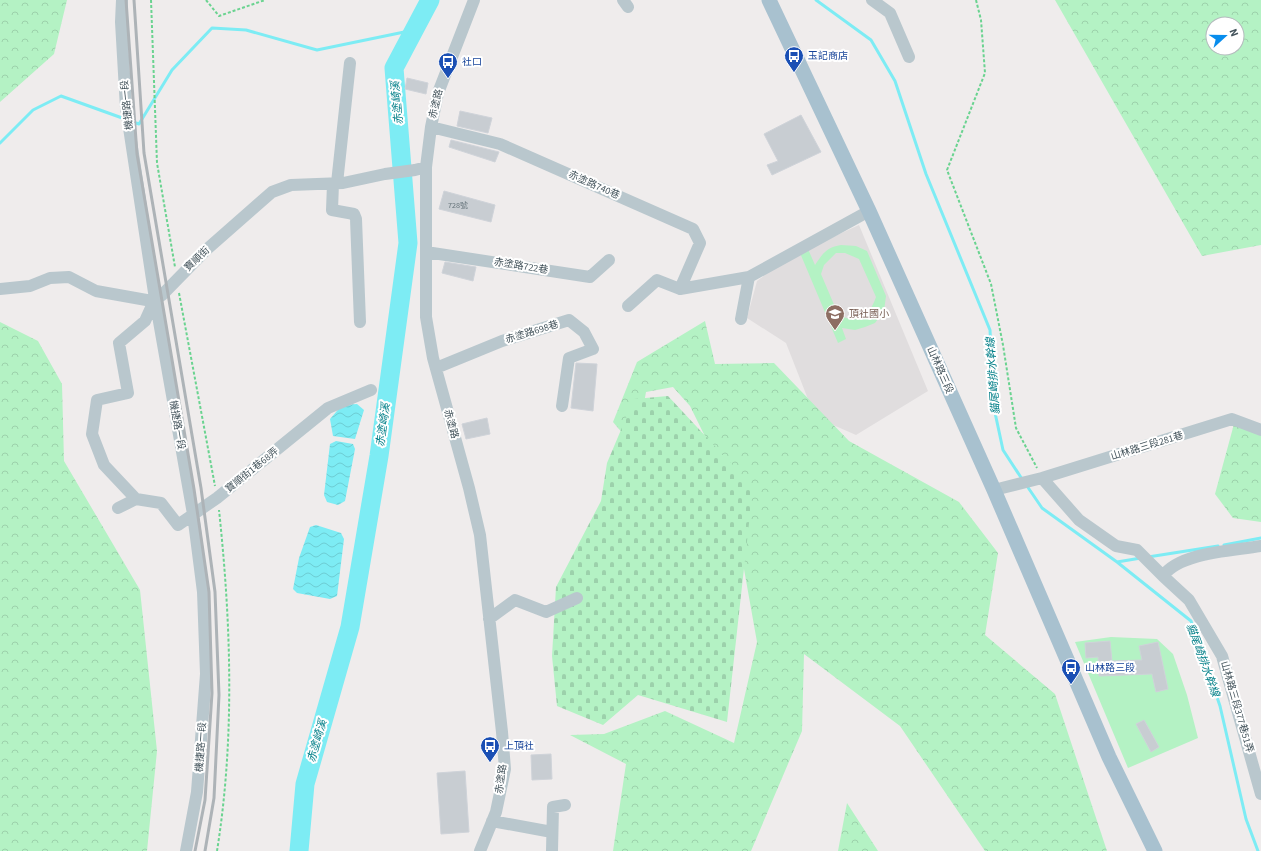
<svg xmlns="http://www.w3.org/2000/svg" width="1261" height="851" viewBox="0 0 1261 851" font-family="'Source Sans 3','Noto Sans TC',sans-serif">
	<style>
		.education { fill: #e0ddde }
		.forest { fill: url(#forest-crowns); fill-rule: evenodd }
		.cemetery { fill: url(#cemetery-stones) }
		.park { fill: #b4f2c4; fill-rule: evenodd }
		.water { fill: url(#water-waves) }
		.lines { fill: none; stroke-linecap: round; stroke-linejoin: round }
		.stream { stroke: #7decf4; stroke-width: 3 }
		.river { stroke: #7decf4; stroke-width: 19 }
		.building { fill: #c8cdd2; stroke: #cfd3d9 }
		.path { stroke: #6ad390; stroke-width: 2; stroke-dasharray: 3 2; stroke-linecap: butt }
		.minor { stroke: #b9c7cd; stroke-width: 12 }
		.major { stroke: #a8c1cf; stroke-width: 15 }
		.rail { stroke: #adb3b7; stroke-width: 3 }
		.labels { text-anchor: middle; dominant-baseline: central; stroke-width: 4; stroke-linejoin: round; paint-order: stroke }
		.number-label { font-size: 8px; fill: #647279 }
		.transit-label { font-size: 10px; fill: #164399; stroke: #fff; text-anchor: start }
		.street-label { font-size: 10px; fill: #43535b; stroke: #fff }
		.education-label { font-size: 10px; fill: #785e54; stroke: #fff; text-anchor: start }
		.water-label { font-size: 11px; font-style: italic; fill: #048089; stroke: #fff }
	</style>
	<defs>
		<pattern id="forest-crowns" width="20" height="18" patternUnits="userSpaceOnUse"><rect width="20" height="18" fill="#b4f2c4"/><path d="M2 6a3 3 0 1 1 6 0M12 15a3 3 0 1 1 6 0" fill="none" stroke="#9cd1ab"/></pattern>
		<pattern id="cemetery-stones" width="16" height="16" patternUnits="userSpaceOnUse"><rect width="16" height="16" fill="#b4f2c4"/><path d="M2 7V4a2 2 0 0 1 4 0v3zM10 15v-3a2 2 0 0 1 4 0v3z" fill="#9cd1ab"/></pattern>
		<pattern id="water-waves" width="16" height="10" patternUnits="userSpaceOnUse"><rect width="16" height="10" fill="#7decf4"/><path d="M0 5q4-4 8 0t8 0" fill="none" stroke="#6dccd3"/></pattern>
	</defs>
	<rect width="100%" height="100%" fill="#efecec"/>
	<!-- education -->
	<path class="education" d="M859,225L928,391L856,435L815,417L786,343L747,318L757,281L787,258Z"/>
	<!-- forest -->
	<path class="forest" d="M0,0H67L54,54L0,102Z
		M1055,0H1261V245L1202,256ZM1213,24H1237V48H1213Z
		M705,321L715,364L774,363L849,441L959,502L998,553L985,635L1055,694L1107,851H985L900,726L804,654L802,731L751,851H613L626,764L570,735L604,734L665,711L734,743L757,642L729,485L690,406L673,387L646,392L636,449L613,422L637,362Z
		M0,322L38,341L62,384L64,461L140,590L157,751L147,851H0Z
		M1234,424L1261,434V522L1233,518L1215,494Z
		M847,803L878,851H838Z"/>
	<!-- cemetery -->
	<path class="cemetery" d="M668,396L753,487L727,722L638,695L603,725L557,706L552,656L556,587L601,501L607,463L634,399Z"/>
	<!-- park -->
	<path class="park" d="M841,245L856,246L867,251L886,296L884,311L875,323L865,327L855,330L842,328L846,339L838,343L800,253L808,249L815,265C823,253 827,247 841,245ZM836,253H845L859,259L876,297C869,317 858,326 838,314L821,274L824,265Z
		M1111,637L1157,639L1173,654L1187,695L1198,738L1128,768L1075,642Z"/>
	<!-- water -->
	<path class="water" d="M357,404L364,410L355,439L333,436L330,419L342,405Z
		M336,441L353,444L355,449L345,501L338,505L327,502L324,495L330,444Z
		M316,525L341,533L344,539L337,596L330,599L297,593L293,589L299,558L310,527Z"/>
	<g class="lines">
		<!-- stream -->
		<path class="stream" d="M816,0L871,40L895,81L926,174L990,330L994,408L1003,450L1022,479
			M130,121L139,124L172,70L212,28L246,30L317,50L414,30
			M0,143L33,110L61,96L125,119
			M1027,486L1042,508L1117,562L1191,621L1220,706L1246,819L1258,851
			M1224,545L1261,538
			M1148,557L1218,546
			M1117,562L1141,558"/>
		<!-- river -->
		<path class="river" d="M299,851L305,784L350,627L379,456L408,243L394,68L430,0"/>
	</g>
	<!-- building -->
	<path class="building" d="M407,78L428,83L426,94L405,89Z
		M460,111L492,118L488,133L457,126Z
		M801,115L821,152L772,175L767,165L778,161L764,134Z
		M451,140L499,152L495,162L449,147Z
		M444,191L495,205L491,222L439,209Z
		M445,262L476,267L473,281L442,273Z
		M576,363L597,364L593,411L571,408Z
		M487,418L490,434L466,439L462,424Z
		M1110,641L1112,661L1142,660L1139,646L1158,642L1168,689L1156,692L1152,674L1099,676L1098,657L1086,658L1085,643Z
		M1144,720L1159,747L1151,752L1136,724Z
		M551,754L552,779L532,780L531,755Z
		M465,771L469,832L441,834L437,773Z"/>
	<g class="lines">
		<!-- path -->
		<path class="path" d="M151,0L157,163L175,267
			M206,0L219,16L265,0
			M976,0L981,20L985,73L947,170L991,284L1003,345L1016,428L1037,468
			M179,293L215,486
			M217,851C235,738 231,623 219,510"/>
		<!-- minor -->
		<path class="minor" d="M122,0L121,22L126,108L155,299L193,514L203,592L206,674L197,792L186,851
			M474,0L438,93L431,127L426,167V317L433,358L469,488L480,535L502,732L505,769L496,812L480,851
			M623,0L628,7
			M872,0L890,13L909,57
			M431,127L500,144L693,229L700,243L680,289
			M337,183L350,63
			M333,184L332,210L354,214L356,219L360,322
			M426,252L590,277L609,260
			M0,289L30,286L50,278L69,277L96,291L152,301L162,295L206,250L272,192L291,185L343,183L385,174L415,170L426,167
			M628,306L657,280L680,289L749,277L869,211
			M741,319L749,277
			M436,368L502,341L569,320L584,332L593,349L569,358L562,406
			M1042,478L1079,520L1116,546L1137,550L1163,576
			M994,490L1042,478L1232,419L1261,430
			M136,499L161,503L178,525L217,498L328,408L371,390
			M136,499L104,465L92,434L97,400L128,393L119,343L145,321L155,299
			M118,508L136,499
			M1261,546C1233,551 1180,552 1163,576L1189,600L1222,656L1261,794
			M489,619L515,600L546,612L577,598
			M492,821L552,832
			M552,851L553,807L565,805"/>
		<!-- major -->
		<path class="major" d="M769,0L869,211L994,490L1109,757L1155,851"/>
		<!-- rail -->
		<path class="rail" d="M126,0L137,154L194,489L209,592L212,693L205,800L195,851
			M134,0L144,153L201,488L215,592L219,695L214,798L205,851"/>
	</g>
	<!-- icons -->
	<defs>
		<symbol id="bus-pin" viewBox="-11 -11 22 30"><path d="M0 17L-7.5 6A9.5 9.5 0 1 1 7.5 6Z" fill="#1a4fb4" stroke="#fff"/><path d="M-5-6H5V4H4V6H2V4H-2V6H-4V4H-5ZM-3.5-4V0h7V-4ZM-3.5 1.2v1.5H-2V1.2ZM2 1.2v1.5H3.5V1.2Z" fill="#fff"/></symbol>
		<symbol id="school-pin" viewBox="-11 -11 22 30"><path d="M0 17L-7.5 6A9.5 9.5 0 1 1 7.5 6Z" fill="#8d6e63" stroke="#fff"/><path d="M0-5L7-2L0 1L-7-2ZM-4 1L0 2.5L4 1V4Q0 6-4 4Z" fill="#fff"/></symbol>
	</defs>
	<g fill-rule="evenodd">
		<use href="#bus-pin" x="783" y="45" width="22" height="30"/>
		<use href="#bus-pin" x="437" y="51" width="22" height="30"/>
		<use href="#school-pin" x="824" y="303" width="22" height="30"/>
		<use href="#bus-pin" x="1060" y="657" width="22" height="30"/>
		<use href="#bus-pin" x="479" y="735" width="22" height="30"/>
	</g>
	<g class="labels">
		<!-- number labels -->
		<g class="number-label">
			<text x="458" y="205">728號</text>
		</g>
		<!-- transit labels -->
		<g class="transit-label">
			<text x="808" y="56">玉記商店</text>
			<text x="462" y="62">社口</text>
			<text x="1085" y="668">山林路三段</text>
			<text x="504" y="746">上頂社</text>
		</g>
		<!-- street labels -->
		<g class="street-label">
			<text transform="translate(436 104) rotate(-76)">赤塗路</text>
			<text transform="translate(127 105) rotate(-96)">機捷路一段</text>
			<text transform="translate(594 185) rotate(24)">赤塗路740巷</text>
			<text transform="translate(197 259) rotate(-44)">寶順街</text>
			<text transform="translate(521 266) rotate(9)">赤塗路722巷</text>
			<text transform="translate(532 332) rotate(-17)">赤塗路698巷</text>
			<text transform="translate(940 370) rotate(66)">山林路三段</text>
			<text transform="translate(451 424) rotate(75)">赤塗路</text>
			<text transform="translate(177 425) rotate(80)">機捷路一段</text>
			<text transform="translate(1147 446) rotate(-17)">山林路三段281巷</text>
			<text transform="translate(252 470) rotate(-39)">寶順街1巷68弄</text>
			<text transform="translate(1237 707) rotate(74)">山林路三段377巷51弄</text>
			<text transform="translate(201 747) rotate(-86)">機捷路一段</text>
			<text transform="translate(501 779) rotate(-82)">赤塗路</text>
		</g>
		<!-- education labels -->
		<g class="education-label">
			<text x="849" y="314">頂社國小</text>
		</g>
		<!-- water labels -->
		<g class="water-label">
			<text transform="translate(397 103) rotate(-95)">赤塗崎溪</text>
			<text transform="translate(993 376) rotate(-94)">貓尾崎排水幹線</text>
			<text transform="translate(383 425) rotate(-82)">赤塗崎溪</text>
			<text transform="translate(1203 660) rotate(70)">貓尾崎排水幹線</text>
			<text transform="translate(317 741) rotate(-74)">赤塗崎溪</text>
		</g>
	</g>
	<!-- north arrow -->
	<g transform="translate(1225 36) rotate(69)"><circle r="19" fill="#ffffff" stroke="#b4babd"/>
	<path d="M0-3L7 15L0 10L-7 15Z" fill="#088ded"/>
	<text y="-6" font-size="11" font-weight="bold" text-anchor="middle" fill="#43535b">N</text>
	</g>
</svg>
